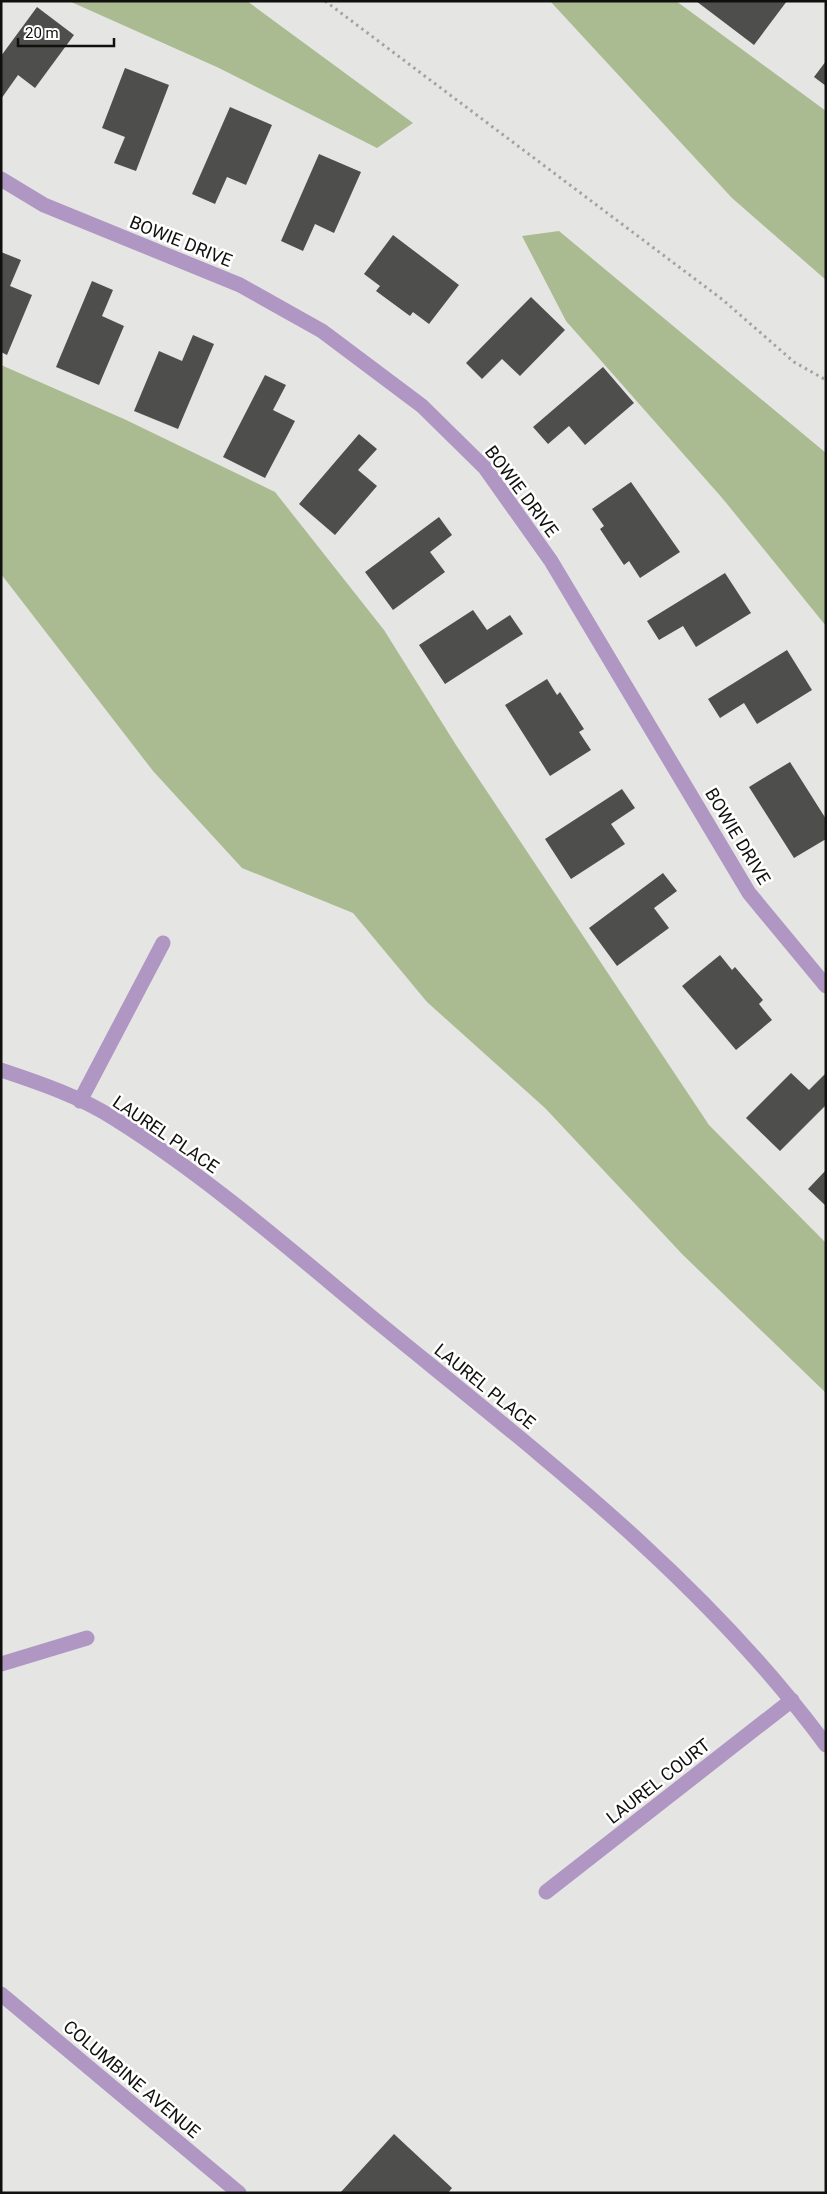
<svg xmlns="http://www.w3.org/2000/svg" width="827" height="2194" viewBox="0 0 827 2194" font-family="Roboto,sans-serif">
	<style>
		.green { fill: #aabb91 }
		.building { fill: #4e4f4d }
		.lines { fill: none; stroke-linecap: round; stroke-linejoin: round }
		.path { stroke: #a3a4a1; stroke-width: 3; stroke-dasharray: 2.5 4; stroke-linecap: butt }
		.minor { stroke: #b097c3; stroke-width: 15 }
		.labels { text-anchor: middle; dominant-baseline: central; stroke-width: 5; stroke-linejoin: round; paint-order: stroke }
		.street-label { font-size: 18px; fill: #10100f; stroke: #fff }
	</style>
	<rect width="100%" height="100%" fill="#e5e6e3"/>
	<!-- green -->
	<path class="green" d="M69,1H247L413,123L377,148L219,68Z
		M550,1H676L826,111V280L732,198Z
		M559,231L826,453V626L723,499L566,321L522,236Z
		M1,365L124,419L275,492L384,630L456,745L709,1125L826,1243V1393L683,1255L545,1108L427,1002L353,913L242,868L153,771L1,574Z"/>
	<!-- building -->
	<path class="building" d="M696,1H787L754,45Z
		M37,7L74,35L35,88L18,75L1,99V56Z
		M826,61V86L814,77Z
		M125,68L169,85L136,171L114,163L125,137L102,128Z
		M230,107L272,125L246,185L227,177L215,204L192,194Z
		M319,154L361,172L334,233L315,224L303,251L281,241Z
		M393,235L459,285L429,324L413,312L410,316L376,291L380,286L364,274Z
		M1,252L21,260L10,286L32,295L7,355L1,352Z
		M92,281L113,290L102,316L124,326L99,385L56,367Z
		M531,297L565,330L520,376L502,359L482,379L466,363Z
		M193,335L214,344L178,429L134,411L159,351L182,361Z
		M603,367L634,403L585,445L569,426L548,444L533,427Z
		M265,375L286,385L273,410L295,421L265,478L223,457Z
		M359,434L377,449L358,470L377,486L335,535L299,504Z
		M631,482L680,552L640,578L629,561L624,565L600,529L604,526L592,509Z
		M439,517L452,535L430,552L445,572L393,610L365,572Z
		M725,573L751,613L696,647L683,626L659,640L647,621Z
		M473,610L487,630L510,615L523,634L445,684L419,645Z
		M787,650L812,690L757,724L744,703L720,718L708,699Z
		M547,679L557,695L560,692L584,729L579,732L591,750L550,776L505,705Z
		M790,762L826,819V839L794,858L749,787Z
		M622,789L635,808L611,824L625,844L571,879L545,839Z
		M663,873L677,891L654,908L669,928L617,966L589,928Z
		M720,955L732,970L735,967L763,1000L759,1004L772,1020L736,1050L682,986Z
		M791,1073L809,1090L826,1073V1105L780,1151L746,1118Z
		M826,1170V1206L808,1189Z
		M394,2134L452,2188L448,2193H340Z"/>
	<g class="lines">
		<!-- path -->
		<path class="path" d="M325,1L723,300L794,362L826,380"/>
		<!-- minor -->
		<path class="minor" d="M1,179L44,205L240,285L322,331L422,406L485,468L551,561L749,893L826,986
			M1,1070C40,1083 81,1097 115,1119C209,1178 294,1253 380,1324C538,1453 704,1579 826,1745
			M80,1101L163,943
			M1,1664L87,1638
			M546,1892L792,1700
			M1,1994L239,2193"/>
	</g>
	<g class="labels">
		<!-- street labels -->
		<g class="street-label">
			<text transform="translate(181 241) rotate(22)">BOWIE DRIVE</text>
			<text transform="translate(522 491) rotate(53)">BOWIE DRIVE</text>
			<text transform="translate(738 836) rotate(59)">BOWIE DRIVE</text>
			<text transform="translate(166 1134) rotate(34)">LAUREL PLACE</text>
			<text transform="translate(485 1386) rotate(39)">LAUREL PLACE</text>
			<text transform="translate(658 1781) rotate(-38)">LAUREL COURT</text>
			<text transform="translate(132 2079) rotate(40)">COLUMBINE AVENUE</text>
		</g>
	</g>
	<!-- border -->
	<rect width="827" height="2194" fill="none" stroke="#10100f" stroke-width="5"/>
	<!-- scale -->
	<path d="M18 38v8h96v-8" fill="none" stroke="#10100f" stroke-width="2.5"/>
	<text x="25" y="38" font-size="15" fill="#10100f" stroke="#ffffff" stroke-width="4" paint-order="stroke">20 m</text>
</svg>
